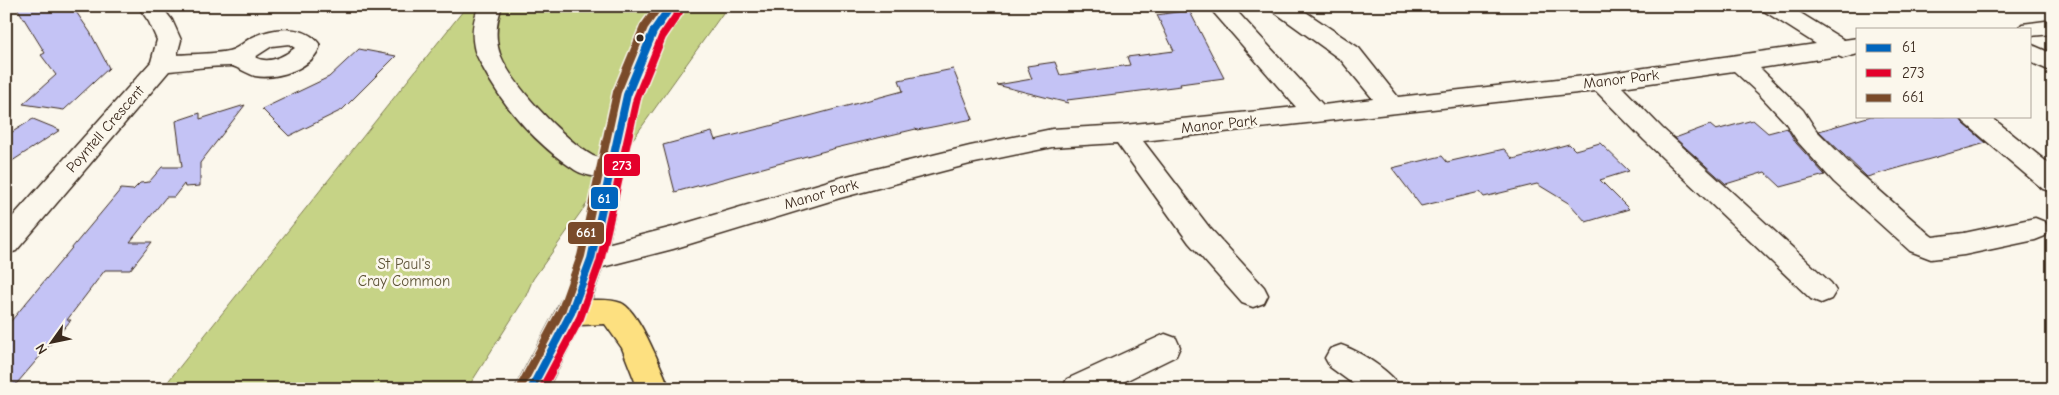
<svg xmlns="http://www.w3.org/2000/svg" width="2059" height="395" viewBox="0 0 2059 395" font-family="'Comic Neue',sans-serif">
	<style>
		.green { fill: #c6d386; stroke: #807e52 }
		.building { fill: #c4c3f5; stroke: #3b2a1e }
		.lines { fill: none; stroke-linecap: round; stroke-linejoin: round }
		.minor-casing { stroke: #3b2a1e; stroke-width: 3 }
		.major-casing { stroke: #3b2a1e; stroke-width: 3 }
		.minor { fill: #fbf7ec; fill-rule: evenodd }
		.major { fill: #fde080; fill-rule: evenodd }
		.bus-1-casing { stroke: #fbf7ec; stroke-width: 11 }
		.bus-2-casing { stroke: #fbf7ec; stroke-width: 11 }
		.bus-3-casing { stroke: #fbf7ec; stroke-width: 11 }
		.bus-1 { stroke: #0065bd; stroke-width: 8 }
		.bus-2 { stroke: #e4002b; stroke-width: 8 }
		.bus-3 { stroke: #7a4b2a; stroke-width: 8 }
		.bus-dot { fill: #3b2a1e; stroke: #fbf7ec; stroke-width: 2 }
		.labels { text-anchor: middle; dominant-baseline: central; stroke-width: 5; stroke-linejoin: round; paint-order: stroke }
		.street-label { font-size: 15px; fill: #3b2a1e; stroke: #fbf7ec }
		.park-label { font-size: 15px; fill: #5e5438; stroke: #fbf7ec }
		.line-badge { stroke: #fbf7ec; stroke-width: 2 }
		.badge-label { font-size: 14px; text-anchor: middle; font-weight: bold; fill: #fff }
	</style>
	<rect width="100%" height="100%" fill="#fbf7ec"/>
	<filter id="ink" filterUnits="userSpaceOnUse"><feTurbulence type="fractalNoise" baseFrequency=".02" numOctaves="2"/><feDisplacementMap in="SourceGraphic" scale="10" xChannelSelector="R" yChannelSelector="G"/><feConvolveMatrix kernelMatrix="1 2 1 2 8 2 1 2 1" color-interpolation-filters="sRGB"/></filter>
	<g filter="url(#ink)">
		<!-- green -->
		<path class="green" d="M467,6L495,13L508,6H728L533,279L525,298L467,389H162Z"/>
		<!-- building -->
		<path class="building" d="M16,6H72L90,32L109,68L64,110L23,104L56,75L41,55L45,53Z
			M1189,10L1224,78L1180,84L1181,86L1067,100L1068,103L997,85L1032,79L1027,66L1055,62L1060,75L1130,65L1127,57L1174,51L1157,15Z
			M359,49L396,56L342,110L289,136L262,109L329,77Z
			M953,69L973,119L917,130L916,129L836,148L675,192L663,145L712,132L715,140L813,115L903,91L899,80Z
			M245,105L200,163V186L185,187L184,184L174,197H166L130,242H152L130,270H105L67,320H71L12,389H6V327L121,189L133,190L140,183L149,182L162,167H182L176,121L200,113V119Z
			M1871,116H1958L1963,123L1986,143L1867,177L1819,131Z
			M33,119L60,130L6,165V136Z
			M1753,120L1768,133L1787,128L1796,143L1825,175L1781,187L1765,172L1726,184L1675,138L1710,125L1716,130Z
			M1600,143L1629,171L1600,180L1629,209L1586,222L1570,204L1537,184L1484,197L1480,192L1421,206L1392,168L1442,156L1447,162L1504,149L1513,159L1569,144L1575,150Z"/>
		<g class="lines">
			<defs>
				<path id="minor" d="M138,6H161L172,20L181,40L177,55C189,54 225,54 234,49C241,46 246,40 253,37C273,27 306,24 320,45C314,68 277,80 255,76C248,74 236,66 231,66C210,66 190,69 169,71L16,251L6,254V224L151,62L157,40L149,22ZM289,44L295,48C283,57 268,65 255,57L272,46Z
					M479,6H502C497,20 495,32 498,47C504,78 565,141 593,156C601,159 611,160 619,162L623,169L619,176C607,179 586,177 575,170C537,145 504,108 483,68C480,61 475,54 474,47C471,32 473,20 479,6Z
					M1208,6H1232L1323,105L1373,99L1341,60L1273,11L1270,6H1297L1359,48L1398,97L1602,74L1816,44L1764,11L1761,6H1789L1844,40L1858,38V54L1843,58L1838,56L1760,68L1803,110L1816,130L1854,168L1930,235L1933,237L1964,233L2035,218L2045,222L2049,229L2045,236L2035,240L1964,255L1931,259L1910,251L1834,182L1798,142L1785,122L1759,94L1734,71L1622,87L1662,128L1831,283L1836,291L1831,299L1821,303L1811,299L1644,140L1596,91L1143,141L1209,227L1264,287L1268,295L1264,303L1253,307L1242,303L1189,243L1117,143L1052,147L970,164L840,198L673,249L591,270L581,267L577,259L581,251L591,248L673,227L839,178L970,146L1052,129L1124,125L1296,107Z
					M2053,20V34L2030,36V29H2018L2022,24Z
					M2030,44L2053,54V72L2030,62Z
					M1960,116H1990L2053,167V192L2043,189L1964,122Z
					M1165,334L1176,338L1180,347L1176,356L1109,389H1062L1067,379Z
					M1341,345C1359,351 1393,372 1401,389H1360L1330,367L1325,358L1330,349Z"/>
				<path id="major" d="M659,6H682L665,32L640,95L605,259L591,300C601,300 611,299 621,303C639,310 662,370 670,389H638L622,348L605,324L580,325L547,389H515C536,345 564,305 577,258C601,170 604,84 659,6Z"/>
			</defs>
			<!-- minor casing -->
			<use href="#minor" class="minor-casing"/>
			<!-- major casing -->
			<use href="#major" class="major-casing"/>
			<!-- minor -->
			<use href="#minor" class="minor"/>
			<!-- major -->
			<use href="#major" class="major"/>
			<defs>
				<path id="bus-1" d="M531,389L571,313L591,259L627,95L653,32L671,6"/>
				<path id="bus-2" d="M542,389L580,318L600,262L637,98L662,37L679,12"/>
				<path id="bus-3" d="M522,384L562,309L581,256L617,92L644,27L659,6"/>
			</defs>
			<!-- bus-1 casing -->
			<use href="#bus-1" class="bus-1-casing"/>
			<!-- bus-2 casing -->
			<use href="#bus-2" class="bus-2-casing"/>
			<!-- bus-3 casing -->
			<use href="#bus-3" class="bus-3-casing"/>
			<!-- bus-1 -->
			<use href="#bus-1" class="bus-1"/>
			<!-- bus-2 -->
			<use href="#bus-2" class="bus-2"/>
			<!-- bus-3 -->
			<use href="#bus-3" class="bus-3"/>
		</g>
	</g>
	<!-- markers -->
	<circle class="bus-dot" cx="640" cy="38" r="4.5"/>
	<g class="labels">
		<!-- street labels -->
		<g class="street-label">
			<text transform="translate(1621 79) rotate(-7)">Manor Park</text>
			<text transform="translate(1219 124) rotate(-6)">Manor Park</text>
			<text transform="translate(105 129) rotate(-49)">Poyntell Crescent</text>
			<text transform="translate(821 194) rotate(-16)">Manor Park</text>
		</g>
		<!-- park labels -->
		<g class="park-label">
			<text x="404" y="264">St Paul's<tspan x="404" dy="17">Cray Common</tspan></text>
		</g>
	</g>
	<g class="line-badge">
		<rect x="603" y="153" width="38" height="24" rx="5" fill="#e4002b"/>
		<rect x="590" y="186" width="29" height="24" rx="5" fill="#0065bd"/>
		<rect x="567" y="221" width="38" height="24" rx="5" fill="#7a4b2a"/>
	</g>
	<g class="badge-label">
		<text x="622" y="170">273</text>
		<text x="604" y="203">61</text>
		<text x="586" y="237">661</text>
	</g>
	<!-- margin -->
	<rect width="2059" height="395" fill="none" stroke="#fbf7ec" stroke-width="25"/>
	<rect x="12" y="12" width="2034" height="370" fill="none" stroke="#3b2a1e" stroke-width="2" filter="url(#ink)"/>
	<!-- legend -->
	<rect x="1856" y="28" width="175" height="90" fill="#fbf7ec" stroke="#aea59a"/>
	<rect x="1866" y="44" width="25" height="8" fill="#0065bd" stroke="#aea59a"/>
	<text x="1902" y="52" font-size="15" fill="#3b2a1e">61</text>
	<rect x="1866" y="69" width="25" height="8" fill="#e4002b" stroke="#aea59a"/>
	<text x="1902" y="78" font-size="15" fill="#3b2a1e">273</text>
	<rect x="1866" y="94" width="25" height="8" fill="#7a4b2a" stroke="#aea59a"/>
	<text x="1902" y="102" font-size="15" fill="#3b2a1e">661</text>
	<!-- north arrow -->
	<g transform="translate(52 342) rotate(237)" stroke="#fbf7ec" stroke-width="4" paint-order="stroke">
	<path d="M0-4L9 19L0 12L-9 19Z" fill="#3b2a1e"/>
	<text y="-8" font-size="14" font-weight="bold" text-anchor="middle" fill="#3b2a1e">N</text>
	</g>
</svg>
